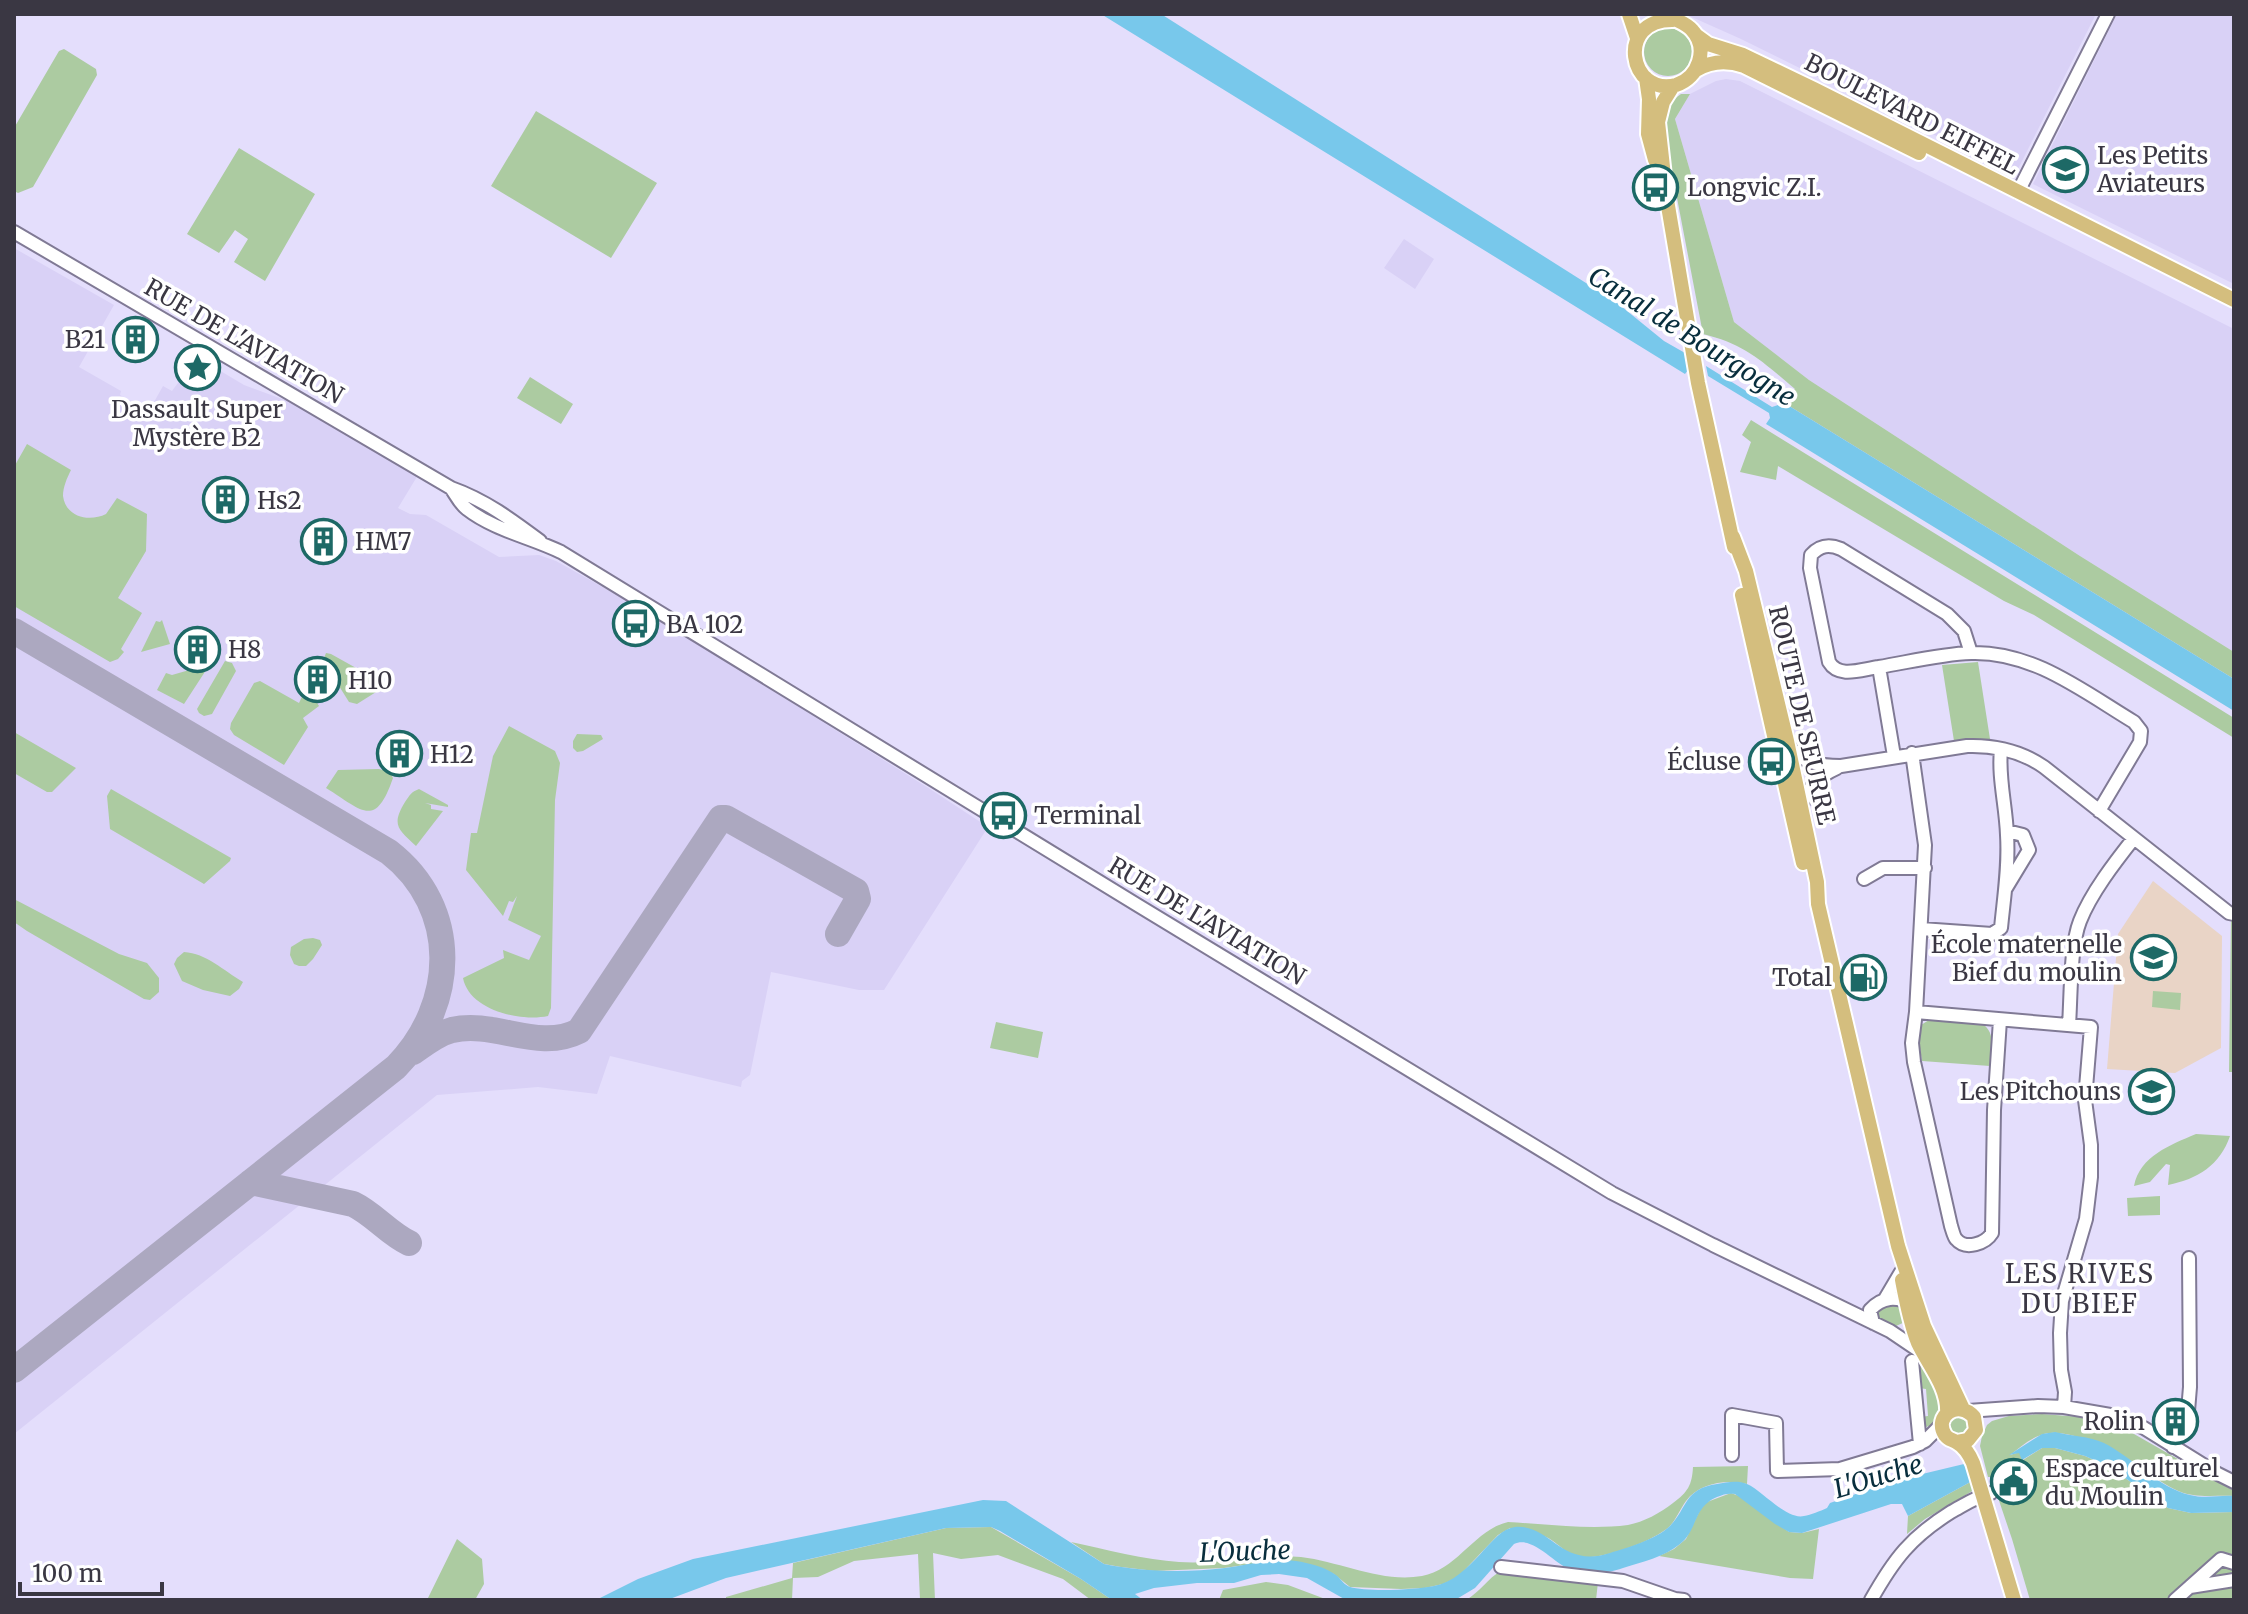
<svg xmlns="http://www.w3.org/2000/svg" width="2248" height="1614" viewBox="0 0 2248 1614" font-family="Merriweather,serif">
	<style>
		.built { fill: #d9d1f6 }
		.education { fill: #e9d4c6 }
		.green { fill: #accba1 }
		.water { fill: #78c8eb }
		.lines { fill: none; stroke-linecap: round; stroke-linejoin: round }
		.taxiway { stroke: #aca8c0; stroke-width: 26 }
		.minor-casing { stroke: #807a95; stroke-width: 16 }
		.major-casing { stroke: #fff; stroke-width: 18 }
		.minor { stroke: #fff; stroke-width: 12 }
		.major { stroke: #d4be7e; stroke-width: 14 }
		.labels { text-anchor: middle; dominant-baseline: central; stroke-width: 7; stroke-linejoin: round; paint-order: stroke }
		.street-label { font-size: 24px; fill: #3a3743; stroke: #fff }
		.poi-label { font-size: 24px; fill: #3a3743; stroke: #fff; text-anchor: start }
		.water-label { font-size: 26px; font-style: italic; fill: #082e3d; stroke: #fff }
		.neighbourhood-label { font-size: 26px; letter-spacing: 2px; fill: #3a3743; stroke: #fff }
	</style>
	<rect width="100%" height="100%" fill="#e4defc"/>
	<!-- built -->
	<path class="built" d="M1685,14H2096L2015,175L1741,39Z
		M2117,14H2234V284L2033,184Z
		M1726,79L1740,81L2234,329V652L2080,556L1809,380L1734,322L1675,119L1690,94L1716,81Z
		M1404,239L1434,259L1415,289L1384,268Z
		M14,248L114,305L79,367L121,391L120,395L149,411L163,386L172,391L197,357L244,385L296,404L418,475L398,508L410,514L426,515L499,557L539,555L556,561L637,606L930,789L988,827L884,990H859L771,972L750,1075L742,1081L741,1087L610,1056L597,1094L538,1087L437,1095L14,1434Z"/>
	<!-- education -->
	<path class="education" d="M2153,881L2222,936L2221,1048L2175,1073L2107,1069L2118,934Z"/>
	<!-- green -->
	<path class="green" d="M1644 52a24 24 0 1 1 48 0a24 24 0 1 1-48 0Z
		M64,49L96,69L97,75L33,187L18,193L14,191V128L59,51Z
		M1681,94H1690L1675,119L1734,322L1809,380L2080,556L2234,652V679L1781,401L1795,389C1763,362 1745,344 1703,334L1665,135C1664,119 1666,103 1681,94Z
		M536,111L657,183L611,258L491,186Z
		M239,148L315,194L265,281L234,262L248,239L235,230L219,253L187,234Z
		M530,377L573,404L561,424L517,398Z
		M1751,420L2234,718V738L2034,615L2004,601L1778,466L1776,480L1740,472L1751,442L1742,435Z
		M27,444L71,470C67,478 63,487 63,496C66,518 90,522 106,514L117,498L147,514L146,551L118,598L142,613L121,649L124,652L118,659L110,662L14,606V467Z
		M162,620L170,644L141,652L156,621L160,622Z
		M326,653L331,654L383,683L384,687L357,704L349,702L329,670L330,668L324,658Z
		M225,661L232,663L236,671L212,714L204,716L199,713L197,709Z
		M1978,662L1990,739L1954,741L1942,665Z
		M210,664L184,704L157,690L166,673L172,675Z
		M260,681L299,703L307,686L319,706L303,718L308,727L284,765L234,735L230,729L231,723L254,683Z
		M509,726L555,751L560,763L555,800L551,1008L548,1016C520,1022 469,1010 463,978L504,958L503,950L529,960L541,936L508,920L517,896L513,902L509,901L503,916L466,870L471,833H477L493,756Z
		M14,732L76,768L52,792H47L14,773Z
		M577,734L601,735L603,739L583,751L577,752L573,748V741Z
		M379,769L390,772L393,778C375,830 362,810 326,788L338,770Z
		M111,789L231,858L230,861L204,884L110,829L107,796Z
		M419,789L448,805V807L425,803L431,805V809L443,811L416,846C398,829 391,825 405,802C410,795 411,792 419,789Z
		M14,899L119,954L147,963L159,978V992L150,1000L144,999L27,931L14,922Z
		M2231,919H2234V1072H2229Z
		M313,938L320,940L322,945L313,959L306,966H299L294,964L290,955L291,947L304,939Z
		M184,952C206,953 224,971 243,982L239,989L230,996L203,990L182,981L174,964L177,958Z
		M2153,991L2181,993L2180,1010L2152,1007Z
		M1929,1020L1981,1023C1997,1032 1991,1051 1990,1066L1922,1061L1919,1042L1921,1025Z
		M996,1022L1043,1032L1038,1058L990,1048Z
		M2196,1134L2230,1136C2220,1165 2198,1179 2168,1185L2170,1165L2166,1164L2150,1182L2134,1186C2140,1156 2170,1145 2196,1134Z
		M2160,1196V1215L2128,1216L2127,1198Z
		M1885,1305H1898L1902,1308L1905,1322L1896,1326L1879,1320L1877,1311Z
		M1917,1358H1920L1944,1402L1935,1424L1923,1428L1920,1417L1928,1416L1926,1389L1919,1388Z
		M2042,1414L2094,1418L2120,1426L2234,1491V1496C2213,1495 2193,1499 2174,1489C2161,1483 2150,1473 2138,1465C2117,1452 2065,1425 2041,1435C2029,1439 2019,1448 2010,1455L2020,1452L2023,1460L2042,1448H2055L2085,1456L2108,1466L2168,1508L2191,1513L2234,1512V1600H2030L2012,1539L1991,1477H1988L1980,1446L1982,1436L1987,1425L1992,1421L2009,1416Z
		M1949 1426a10 10 0 1 1 20 0a10 10 0 1 1-20 0Z
		M1748,1466L1747,1484C1727,1479 1699,1483 1686,1501C1680,1509 1676,1520 1669,1527C1653,1541 1605,1559 1583,1557C1563,1554 1561,1544 1546,1537C1535,1532 1521,1531 1510,1528L1498,1535L1458,1577L1443,1584L1425,1588L1401,1589L1350,1587L1334,1574L1285,1559L1224,1568L1155,1571L1121,1567L1104,1564L1071,1542C1104,1549 1146,1560 1179,1562C1220,1565 1260,1553 1301,1557C1342,1562 1381,1583 1422,1576C1457,1570 1474,1530 1508,1522C1547,1524 1589,1530 1628,1525C1644,1522 1660,1513 1673,1503C1688,1492 1692,1485 1693,1467Z
		M1974,1480V1490L1925,1519L1907,1534L1908,1516Z
		M1731,1493L1739,1496L1789,1532L1802,1533L1819,1529L1813,1579L1790,1578L1659,1556L1674,1549L1686,1539L1702,1506L1707,1502Z
		M991,1527L1081,1579L1112,1600H1091L1063,1579L998,1555L961,1559L933,1553L935,1600H920L918,1554L854,1561L818,1577L793,1578L792,1600H726V1597L792,1578L793,1563L946,1528Z
		M457,1539L482,1559L484,1584L475,1600H427Z
		M1501,1571L1598,1582L1596,1600H1466C1480,1592 1488,1578 1501,1571Z
		M1266,1582L1288,1585L1328,1600H1219L1223,1590Z"/>
	<!-- water -->
	<path class="water" d="M1101,14H1161L1616,302L1664,341L1685,353L1688,370L1685,374Z
		M1706,366L1772,407L1778,405L1781,401L2234,679V711L1766,424L1770,418L1769,413L1708,376Z
		M2055,1432C2071,1436 2089,1436 2104,1443C2132,1457 2159,1488 2190,1495C2205,1499 2219,1495 2234,1496V1512L2191,1513L2168,1508L2108,1466L2085,1456L2055,1448H2042L2022,1460L2019,1453L2009,1455L2042,1434Z
		M1964,1464L1974,1480L1908,1516L1902,1504H1891L1802,1533L1789,1532L1775,1524L1735,1494C1728,1493 1724,1494 1717,1497C1693,1507 1698,1530 1680,1544C1664,1557 1642,1562 1623,1568C1608,1573 1589,1576 1574,1571C1555,1566 1534,1535 1514,1544L1475,1588L1455,1600H1346L1307,1578L1279,1574L1261,1575L1234,1583H1197L1154,1588L1135,1594L1143,1600H1112L1081,1579L1000,1531L991,1527L946,1528L726,1578L667,1600H596L638,1579L693,1559L983,1500L1006,1501L1104,1564C1143,1572 1185,1573 1225,1568C1249,1565 1272,1557 1296,1561C1309,1563 1325,1567 1336,1575C1341,1579 1344,1585 1350,1587C1366,1592 1416,1590 1434,1586C1472,1579 1491,1529 1515,1527C1551,1524 1561,1569 1610,1553C1629,1547 1655,1540 1670,1526C1688,1507 1684,1489 1717,1484C1727,1482 1738,1480 1747,1484C1763,1491 1786,1520 1804,1516C1811,1515 1820,1511 1827,1508L1830,1503L1893,1481Z"/>
	<g class="lines">
		<!-- taxiway -->
		<path class="taxiway" d="M14,631L389,852C461,908 457,1005 396,1067L14,1370
			M413,1052C426,1043 437,1034 452,1030C495,1020 538,1052 579,1031L721,818H726L856,891L858,899L838,934
			M251,1182L353,1204C374,1214 388,1233 409,1243"/>
		<defs>
			<path id="minor" d="M2018,192L2108,14
				M14,232L451,488
				M540,541C512,520 485,500 451,488C456,495 460,504 467,509C494,530 530,537 561,552L1139,906L1612,1193L1713,1245L1890,1331L1924,1354
				M1879,667C1862,669 1839,679 1829,662L1810,568L1811,555C1820,545 1829,544 1841,549L1947,614L1964,631L1971,653
				M1788,744C1801,763 1819,766 1841,766L1967,746C1995,745 2021,751 2044,767L2229,913L2234,914
				M1912,753L1925,845L1916,1012L2091,1027L2085,1100L2091,1145V1177L2086,1219L2062,1301L2060,1333L2061,1370L2065,1392L2064,1407
				M1894,756L1879,667C1909,662 1941,654 1971,653C2033,651 2084,692 2134,722L2141,731L2140,742L2099,811
				M1801,808C1808,787 1817,777 1837,768
				M1864,879L1883,868H1925
				M2006,888L2029,850L2023,835L2007,831
				M1921,929L1992,934L2001,928C2004,897 2009,866 2007,835C2006,805 1998,778 2001,749
				M1916,1012L1912,1043L1914,1062L1951,1226C1952,1229 1954,1237 1956,1239C1966,1251 1986,1243 1992,1233L1994,1110L2000,1020
				M2069,1025C2071,997 2070,946 2080,921C2091,893 2115,862 2134,838
				M1885,1299L1901,1272
				M1873,1323L1870,1310C1883,1296 1896,1297 1912,1303
				M1912,1361L1920,1444
				M1968,1411L2038,1406L2064,1407L2116,1416L2144,1428L2218,1474L2234,1482
				M2173,1447L2184,1429L2188,1411L2190,1387L2189,1258
				M1732,1455V1415L1776,1423L1777,1471L1840,1469L1913,1447L1925,1441L1943,1423
				M1501,1567L1623,1581L1675,1599L1684,1600
				M2190,1587L2234,1580
				M1871,1600C1894,1559 1911,1537 1951,1512C1964,1505 1977,1496 1991,1493
				M2175,1600L2221,1559L2234,1563"/>
			<path id="major" d="M1629,14L1637,38
				M1666,14C1674,20 1685,22 1692,30C1709,48 1699,78 1676,85C1629,97 1615,19 1673,20
				M1697,36L1708,44L1743,55L1814,89L2234,300
				M1696,70C1711,61 1727,60 1744,66L1919,153
				M1646,78L1649,99L1648,134L1655,160
				M1673,86L1663,102L1658,122L1666,194L1698,383L1734,547
				M1733,537L1746,571L1787,741L1817,882L1818,904L1898,1246L1924,1326L1963,1409
				M1742,595L1803,863
				M1902,1280C1906,1301 1910,1323 1918,1343C1929,1366 1949,1388 1947,1414
				M1957,1442L1968,1440L1976,1430L1974,1417C1958,1399 1933,1416 1945,1435C1950,1441 1950,1438 1956,1442C1965,1447 1969,1454 1973,1463L2014,1600"/>
		</defs>
		<!-- minor casing -->
		<use href="#minor" class="minor-casing"/>
		<!-- major casing -->
		<use href="#major" class="major-casing"/>
		<!-- minor -->
		<use href="#minor" class="minor"/>
		<!-- major -->
		<use href="#major" class="major"/>
	</g>
	<!-- icons -->
	<defs>
		<symbol id="school-ring" viewBox="-11 -11 22 22"><circle r="9.5" fill="#fff" stroke="#1d6966" stroke-width="1.5"/><path d="M0-5L7-2L0 1L-7-2ZM-4 1L0 2.5L4 1V4Q0 6-4 4Z" fill="#1d6966"/></symbol>
		<symbol id="bus-ring" viewBox="-11 -11 22 22"><circle r="9.5" fill="#fff" stroke="#1d6966" stroke-width="1.5"/><path d="M-5-6H5V4H4V6H2V4H-2V6H-4V4H-5ZM-3.5-4V0h7V-4ZM-3.5 1.2v1.5H-2V1.2ZM2 1.2v1.5H3.5V1.2Z" fill="#1d6966"/></symbol>
		<symbol id="building-ring" viewBox="-11 -11 22 22"><circle r="9.5" fill="#fff" stroke="#1d6966" stroke-width="1.5"/><path d="M-4-6H4V6H1V3H-1V6H-4ZM-2.5-4.3h1.7v1.8h-1.7ZM.8-4.3h1.7v1.8H.8ZM-2.5-1h1.7V.8h-1.7ZM.8-1h1.7V.8H.8Z" fill="#1d6966"/></symbol>
		<symbol id="sight-ring" viewBox="-11 -11 22 22"><circle r="9.5" fill="#fff" stroke="#1d6966" stroke-width="1.5"/><path d="M0-6L1.8-2.2L6-1.7L2.9 1.2L3.7 5.4L0 3.3L-3.7 5.4L-2.9 1.2L-6-1.7L-1.8-2.2Z" fill="#1d6966"/></symbol>
		<symbol id="fuel-ring" viewBox="-11 -11 22 22"><circle r="9.5" fill="#fff" stroke="#1d6966" stroke-width="1.5"/><path d="M-5.5-6h7V0h2V4h1.3V-2.5L3-4.5l.8-.8L6-3V5H2.5V1h-1V6h-7ZM-4.2-4.7v3.2H.2V-4.7Z" fill="#1d6966"/></symbol>
		<symbol id="civic-ring" viewBox="-11 -11 22 22"><circle r="9.5" fill="#fff" stroke="#1d6966" stroke-width="1.5"/><path d="M-.6-6.5H3V-4.5H.6V-3L4-1V1h2V6H-6V1h2V-1L-.6-3ZM-1.2 2.5V6h2.4V2.5Z" fill="#1d6966"/></symbol>
	</defs>
	<g fill-rule="evenodd">
		<use href="#school-ring" x="2040" y="144" width="51" height="51"/>
		<use href="#bus-ring" x="1630" y="162" width="51" height="51"/>
		<use href="#building-ring" x="110" y="314" width="51" height="51"/>
		<use href="#sight-ring" x="172" y="342" width="51" height="51"/>
		<use href="#building-ring" x="200" y="474" width="51" height="51"/>
		<use href="#building-ring" x="298" y="516" width="51" height="51"/>
		<use href="#bus-ring" x="610" y="598" width="51" height="51"/>
		<use href="#building-ring" x="172" y="624" width="51" height="51"/>
		<use href="#building-ring" x="292" y="654" width="51" height="51"/>
		<use href="#building-ring" x="374" y="728" width="51" height="51"/>
		<use href="#bus-ring" x="1746" y="736" width="51" height="51"/>
		<use href="#bus-ring" x="978" y="790" width="51" height="51"/>
		<use href="#school-ring" x="2128" y="932" width="51" height="51"/>
		<use href="#fuel-ring" x="1838" y="952" width="51" height="51"/>
		<use href="#school-ring" x="2126" y="1066" width="51" height="51"/>
		<use href="#building-ring" x="2150" y="1396" width="51" height="51"/>
		<use href="#civic-ring" x="1988" y="1456" width="51" height="51"/>
	</g>
	<g class="labels">
		<!-- street labels -->
		<g class="street-label">
			<text transform="translate(1912 114) rotate(27)">BOULEVARD EIFFEL</text>
			<text transform="translate(244 341) rotate(30)">RUE DE L'AVIATION</text>
			<text transform="translate(1802 715) rotate(77)">ROUTE DE SEURRE</text>
			<text transform="translate(1207 921) rotate(31)">RUE DE L'AVIATION</text>
		</g>
		<!-- poi labels -->
		<g class="poi-label">
			<text x="2097" y="155">Les Petits<tspan x="2097" dy="28">Aviateurs</tspan></text>
			<text x="1687" y="187">Longvic Z.I.</text>
			<text x="105" y="339" text-anchor="end">B21</text>
			<text x="197" y="409" text-anchor="middle">Dassault Super<tspan x="197" dy="28">Mystère B2</tspan></text>
			<text x="257" y="500">Hs2</text>
			<text x="355" y="541">HM7</text>
			<text x="666" y="624">BA 102</text>
			<text x="228" y="649">H8</text>
			<text x="348" y="680">H10</text>
			<text x="430" y="754">H12</text>
			<text x="1741" y="761" text-anchor="end">Écluse</text>
			<text x="1034" y="815">Terminal</text>
			<text x="2122" y="944" text-anchor="end">École maternelle<tspan x="2122" dy="28">Bief du moulin</tspan></text>
			<text x="1832" y="977" text-anchor="end">Total</text>
			<text x="2121" y="1091" text-anchor="end">Les Pitchouns</text>
			<text x="2145" y="1421" text-anchor="end">Rolin</text>
			<text x="2045" y="1468">Espace culturel<tspan x="2045" dy="28">du Moulin</tspan></text>
		</g>
		<!-- water labels -->
		<g class="water-label">
			<text transform="translate(1692 336) rotate(32)">Canal de Bourgogne</text>
			<text transform="translate(1878 1476) rotate(-17)">L'Ouche</text>
			<text transform="translate(1245 1551) rotate(-2)">L'Ouche</text>
		</g>
		<!-- neighbourhood labels -->
		<g class="neighbourhood-label">
			<text x="2080" y="1273">LES RIVES<tspan x="2080" dy="30">DU BIEF</tspan></text>
		</g>
	</g>
	<!-- border -->
	<rect width="2248" height="1614" fill="none" stroke="#3a3743" stroke-width="32"/>
	<!-- scale -->
	<path d="M20 1582v12h142v-12" fill="none" stroke="#3a3743" stroke-width="4"/>
	<text x="32" y="1582" font-size="24" fill="#3a3743" stroke="#ffffff" stroke-width="6" paint-order="stroke">100 m</text>
</svg>
